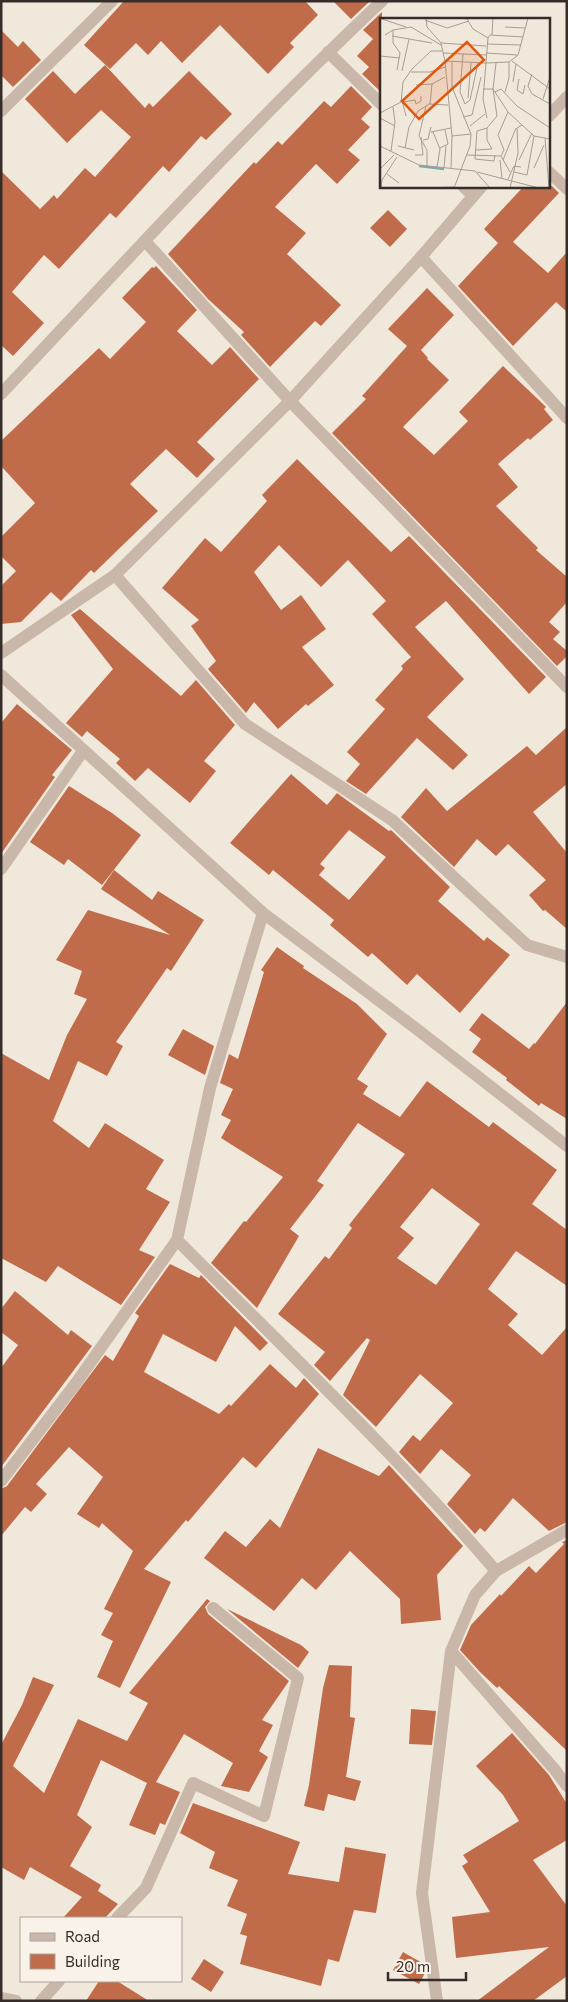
<svg xmlns="http://www.w3.org/2000/svg" width="568" height="2002" viewBox="0 0 568 2002" font-family="Commissioner,sans-serif">
	<style>
		.building { fill: #c06c4b; fill-rule: evenodd }
		.lines { fill: none; stroke-linecap: round; stroke-linejoin: round }
		.minor { stroke: #c9b8a9; stroke-width: 12 }
		.tertiary { stroke: #c9b8a9; stroke-width: 12 }
		.inset-river { fill: none; stroke: #7da9ad; stroke-width: 2.5 }
		.inset-road { fill: none; stroke: #a69d94; stroke-width: 1 }
		.view { fill: #df570d; fill-opacity: 0.15; stroke: #df570d; stroke-width: 2.5 }
		.inset-edge { fill: none; stroke: #362d28; stroke-width: 2.5 }
	</style>
	<rect width="100%" height="100%" fill="#f1e8dc"/>
	<!-- building -->
	<path class="building" d="M124,1H305L318,15L290,43L294,47L268,74L220,25L182,63L161,41L148,55L136,43L110,69L84,45Z
		M333,1H370L351,19Z
		M382,12V93L362,74L369,67L357,56L373,39L363,30Z
		M1,30L18,47L23,41L41,60L13,87L1,75Z
		M105,65L145,108L149,103L153,107L189,71L232,114L206,140L201,136L169,172L163,166L116,218L110,213L59,269L44,255L12,292L44,323L13,356L1,345V171L40,209L54,195L57,199L85,168L95,177L131,137L101,110L67,143L25,99L53,71L75,94Z
		M351,86L372,107L361,119L370,127L348,150L360,160L337,184L316,164L275,207L306,233L287,254L341,305L321,326L315,321L270,367L241,335L244,332L208,299L168,254L254,162L256,164L278,141L282,145L324,101L331,107Z
		M524,186H552L559,193L513,242L548,273L567,252V312L556,302L513,346L458,286L498,243L484,229Z
		M388,210L407,229L390,247L370,228Z
		M156,266L197,310L177,331L212,365L230,347L259,379L197,442L215,459L197,478L166,449L130,484L158,511L94,573L91,570L61,601L51,592L21,622L1,624V586L16,571L1,556V537L35,503L1,466V441L99,348L110,359L146,322L122,298L152,267L154,268Z
		M427,288L454,315L421,350L428,358L427,359L449,380L403,427L434,455L468,421L459,412L503,366L542,403L546,407L544,409L553,420L530,440L528,438L498,464L518,487L496,506L538,548L536,550L567,577V602L549,622L560,632L553,639L567,651V656L557,666L332,433L366,399L362,396L407,346L388,329Z
		M297,459L391,552L409,536L546,677L529,694L446,601L415,627L464,679L427,717L468,755L453,770L417,738L366,794L346,781L360,764L347,752L385,709L375,700L403,669L401,666L411,657L372,614L386,601L348,560L321,587L279,545L254,572L281,610L301,595L326,629L302,647L334,685L308,706L306,704L278,729L254,702L246,713L208,669L216,661L191,626L199,620L162,588L205,538L221,552L267,501L262,495Z
		M80,609L181,696L196,680L235,725L204,761L216,771L190,803L148,768L135,781L116,763L120,759L87,731L82,737L66,723L113,669L71,615Z
		M17,704L72,750L52,775L55,777L1,854V723Z
		M567,727V784L533,812L567,853V929L545,910L543,911L529,895L546,880L508,844L496,856L477,839L454,867L401,817L426,788L447,811L527,746L536,755Z
		M291,774L327,805L337,793L389,831L391,830L450,887L438,901L484,941L487,937L510,955L460,1013L417,974L407,985L372,953L368,957L330,925L334,920L273,870L269,875L230,843ZM349,830L386,857L349,900L319,875L325,868L320,864Z
		M69,786L112,813L141,835L102,885L68,859L64,865L30,842Z
		M114,870L152,900L158,891L204,920L171,971L167,968L116,1042L123,1046L107,1076L78,1061L53,1121L89,1148L105,1123L164,1160L146,1189L170,1202L139,1250L155,1257L121,1305L58,1266L46,1282L1,1258V1053L49,1080L67,1035L87,999L74,994L82,971L56,960L88,910L170,935L101,889Z
		M277,947L304,966L303,968L357,1004L387,1034L357,1079L368,1086L363,1094L400,1117L427,1081L489,1127L493,1122L557,1170L532,1204L567,1230V1286L516,1251L488,1289L518,1314L508,1325L542,1355L567,1327V1522L549,1531L513,1498L485,1532L480,1528L475,1534L447,1504L471,1475L441,1449L420,1474L399,1452L413,1435L420,1441L453,1403L420,1374L376,1427L343,1395L370,1340L367,1338L330,1381L314,1365L325,1352L278,1314L325,1256L329,1259L352,1228L349,1225L405,1154L358,1123L317,1181L324,1185L290,1229L299,1236L257,1308L211,1263L244,1221L246,1222L283,1177L221,1138L231,1120L221,1115L233,1089L220,1083L229,1054L238,1059L264,972L261,970ZM432,1188L480,1224L436,1285L397,1258L414,1238L400,1227Z
		M567,1002V1119L541,1103L539,1106L506,1080L507,1078L472,1052L481,1039L469,1030L482,1013L529,1049L534,1043L535,1044Z
		M183,1029L214,1046L205,1075L168,1055Z
		M170,1264L199,1278L201,1275L268,1343L260,1351L235,1326L216,1362L163,1334L144,1372L219,1414L229,1404L231,1406L270,1364L296,1388L304,1378L319,1394L256,1468L243,1457L188,1522L186,1520L144,1569L171,1582L120,1688L97,1677L113,1641L101,1635L113,1613L104,1609L133,1551L102,1523L99,1528L77,1514L103,1477L69,1447L36,1484L47,1494L31,1512L25,1507L1,1536V1489L7,1486L105,1355L113,1361L139,1316L135,1313Z
		M15,1291L68,1335L71,1330L92,1346L1,1467V1368L18,1345L1,1332V1309Z
		M318,1448L379,1476L389,1465L463,1546L437,1575L441,1620L401,1624L400,1599L350,1551L316,1590L302,1578L274,1611L204,1558L225,1531L246,1547L270,1519L280,1528Z
		M567,1540V1751L499,1686L497,1688L480,1672L460,1650L471,1625L500,1594L501,1596L529,1566L536,1573L564,1544L562,1542Z
		M207,1599L210,1601L205,1607L208,1614L289,1681L262,1720L273,1725L259,1751L268,1757L249,1792L221,1786L233,1763L184,1734L156,1782L180,1792L165,1825L160,1823L155,1835L129,1825L147,1783L101,1760L77,1815L92,1827L70,1866L101,1885L98,1891L118,1904L105,1918H63L82,1897L30,1867L24,1880L1,1867V1745L22,1705L33,1677L54,1685L13,1766L44,1793L78,1719L127,1741L148,1703L129,1693Z
		M227,1609L301,1645L309,1652L298,1668Z
		M329,1665L352,1666L350,1717L355,1718L346,1777L361,1781L355,1801L328,1794L324,1811L304,1806L309,1785L323,1688Z
		M411,1709L436,1711L432,1745L409,1744Z
		M512,1733L549,1775L567,1804V1840L533,1860L567,1906V1976L533,2001H477L549,1947L456,1958L452,1917L490,1912L462,1866L468,1862L463,1855L519,1821L503,1795L476,1766Z
		M193,1803L300,1842L288,1874L339,1882L345,1847L386,1854L376,1913L354,1910L339,1962L328,1959L321,1986L240,1964L247,1936L240,1934L247,1914L227,1906L238,1880L209,1868L215,1852L180,1833Z
		M403,1952L424,1964L425,1973L419,1984L393,1970Z
		M204,1959L224,1972L211,1992L191,1979Z
		M99,1981H117L149,2001H86Z"/>
	<g class="lines">
		<!-- minor -->
		<path class="minor" d="M328,52L382,105
			M1,111L112,1
			M549,172L567,189
			M463,186L473,196
			M145,241L290,401L567,687
			M421,257L567,418
			M1,394C126,261 249,126 382,1
			M115,575L245,724L392,820L527,945L567,957
			M1,675L263,913L418,1030L567,1146
			M1,869L83,751
			M177,1240C285,1349 396,1454 496,1571
			M1,1481L76,1383L177,1240L210,1088L263,913
			M451,1651L555,1770L567,1786
			M117,1918L146,1888L193,1783L264,1816L298,1678L213,1608
			M1,1998L16,2001
			M41,2001L59,1981
			M437,2001L422,1893L451,1651L475,1595L496,1571L567,1530"/>
		<!-- tertiary -->
		<path class="tertiary" d="M549,116L567,97
			M1,653L115,575L290,401L421,257L482,186"/>
	</g>
	<!-- overview -->
	<g transform="translate(380 18)">
		<rect width="170" height="170" fill="#f1e8dc"/>
		<path class="inset-river" d="M39,148L64,151"/>
		<path class="inset-road" d="M46,0L47,9L61,25L65,43L106,45L129,44L138,37L148,0M83,0L87,1L93,11L108,20M2,1L26,9M45,2L67,10L89,3M125,9L145,10M13,12V25L20,35L17,52M5,17L13,12L31,9L61,27M112,17L113,0M12,18L52,25M61,25L106,28M107,26L141,27M63,35L106,37M106,35L137,37M83,36L80,74L85,86L90,82L98,45M0,38L20,40M65,43L72,118L71,150M132,43L170,71M72,44V69L91,116L90,128L74,170M116,45L113,71L128,94L154,118L170,121M22,53L29,21M31,54H50L65,49M152,56L148,68L152,76L170,86M139,61L137,72L143,76L145,67M133,64L136,46M36,67L52,66L65,59M103,71H113L117,98L107,110L97,113L95,141L114,143L115,137M115,74L121,71L137,88L170,110M125,74L129,60V44M88,80L91,45M163,81L170,59M22,83L26,98M23,84L35,82L36,86L41,83V78M50,86L52,66M46,88L39,118L47,132V148M0,95L21,84L23,64L32,51L51,33H62M83,99L92,97L101,59M0,100L15,108M107,100L103,81L108,20L110,17L143,19M90,108L105,96M51,114L71,110M53,114L60,131L57,149M72,118L91,116M165,120L169,170M43,122L48,121L51,109M0,128L39,147L95,153L110,170M18,128L34,132M25,130L29,109L38,93L49,86L68,87M60,130L68,126L65,112M96,132L112,131L107,122V110M11,133L15,104L13,89M35,137H43L41,119M87,137L121,138M121,138L124,132L118,117L128,94M121,138L130,154M120,142L122,160M123,142L136,110M139,142L152,115M64,150L66,128M154,150L164,127M0,151L14,137M97,154L159,170M134,154L147,157L154,118M7,156L19,165M128,161L134,148L141,149M1,170L2,162L17,139M48,170L75,169M130,170L138,135L137,110L142,107"/>
		<path class="view" d="M87,24L104,42L39,101L22,83Z"/>
		<rect width="170" height="170" class="inset-edge"/>
	</g>
	<!-- border -->
	<rect width="568" height="2002" fill="none" stroke="#362d28" stroke-width="5"/>
	<!-- legend -->
	<rect x="20" y="1917" width="162" height="65" fill="#f9f2e9" stroke="#aba39c"/>
	<rect x="30" y="1933" width="25" height="8" fill="#c9b8a9" stroke="#aba39c"/>
	<text x="65" y="1942" font-size="15" fill="#362d28">Road</text>
	<rect x="30" y="1954" width="25" height="15" fill="#c06c4b" stroke="#aba39c"/>
	<text x="65" y="1967" font-size="15" fill="#362d28">Building</text>
	<!-- scale -->
	<path d="M388 1972v8h78v-8" fill="none" stroke="#362d28" stroke-width="2.5"/>
	<text x="396" y="1972" font-size="15" fill="#362d28" stroke="#f9f2e9" stroke-width="4" paint-order="stroke">20 m</text>
</svg>
